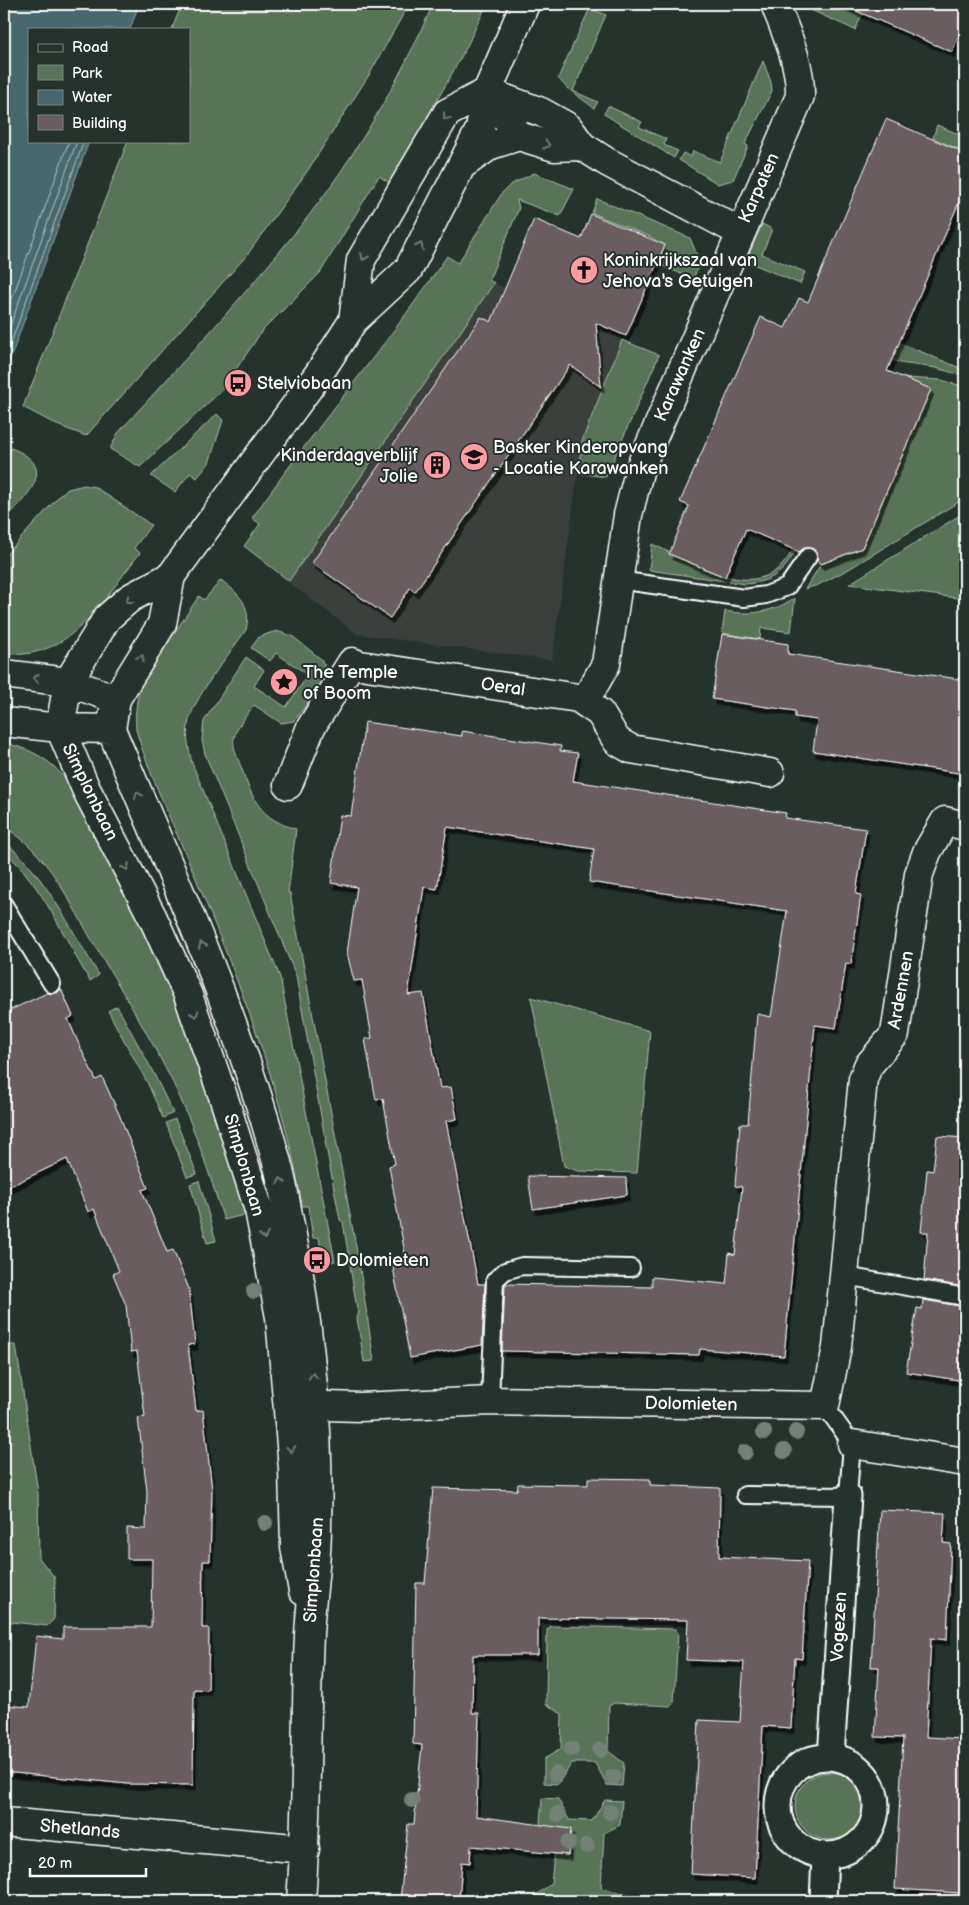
<svg xmlns="http://www.w3.org/2000/svg" width="969" height="1905" viewBox="0 0 969 1905" font-family="'Balsamiq Sans',sans-serif">
	<style>
		.built { fill: #3a403c }
		.green { fill: #597359; stroke: #acb9ac }
		.water { fill: #46686c; stroke: #90a4a7 }
		.lines { fill: none; stroke-linecap: round; stroke-linejoin: round }
		.shore { stroke: #b5c3c4; stroke-width: 1 }
		.building { fill: #695d60; stroke: #fff; filter: url(#shadow) }
		.service-casing { stroke: #fff; stroke-width: 20 }
		.pedestrian-casing { stroke: #fff; stroke-width: 29 }
		.minor-casing { stroke: #fff; stroke-width: 31 }
		.tertiary-casing { stroke: #fff; stroke-width: 31 }
		.service { stroke: #26332d; stroke-width: 16 }
		.pedestrian { stroke: #26332d; stroke-width: 25 }
		.minor { stroke: #26332d; stroke-width: 28 }
		.tertiary { stroke: #26332d; stroke-width: 28 }
		.tree { fill: #748177 }
		.oneway { stroke: #727a76 }
		.labels { text-anchor: middle; dominant-baseline: central; stroke-width: 4; stroke-linejoin: round; paint-order: stroke }
		.street-label { font-size: 18px; fill: #fff; stroke: #26332d }
		.poi-label { font-size: 18px; fill: #fff; stroke: #26332d; text-anchor: start }
	</style>
	<defs>
		<filter id="shadow"><feDropShadow dx="3" dy="5.5" stdDeviation="0" flood-color="#0009"/></filter>
	</defs>
	<rect width="100%" height="100%" fill="#26332d"/>
	<filter id="ink" filterUnits="userSpaceOnUse"><feTurbulence type="fractalNoise" baseFrequency=".02" numOctaves="2"/><feDisplacementMap in="SourceGraphic" scale="10" xChannelSelector="R" yChannelSelector="G"/><feConvolveMatrix kernelMatrix="1 2 1 2 8 2 1 2 1" color-interpolation-filters="sRGB"/></filter>
	<g filter="url(#ink)">
		<!-- built -->
		<path class="built" d="M489,281L622,340L582,441L552,660L357,634L284,579Z"/>
		<!-- green -->
		<path class="green" d="M182,4H409L369,75L308,170L247,255L86,436L57,425L23,407L128,141H189V29H172Z
			M433,4H487L466,48L391,184L379,176L320,273L262,331L222,390L140,467L110,449L118,433C179,366 242,299 299,228C353,161 399,82 433,4Z
			M814,4H867L855,30L811,10Z
			M590,8L606,15L573,91L598,102L594,108L567,88L558,78Z
			M763,61L771,82L772,91L745,144L748,146L733,180L718,184L679,160L683,153L691,157L693,151L720,162Z
			M608,106L642,122L639,127L666,139L664,145L678,151L674,158L604,114Z
			M937,125L965,137V152L933,138Z
			M534,173L574,189L560,216L517,200L519,208L489,280L494,283L289,581L244,546L260,524L252,518C314,429 386,347 447,256L458,263L502,193L510,185Z
			M597,199L690,238L700,262L693,279L658,264C663,253 664,246 653,238L592,213Z
			M762,224L772,229L762,254L805,272L800,284L746,261Z
			M859,326L965,370V376L936,368L900,363L851,343Z
			M622,340L659,355L606,477L578,473L582,441Z
			M903,378L941,380L965,387V498L849,569L818,585L805,589L821,564L862,548L930,390Z
			M217,414L223,420L209,463L197,478L190,473L175,492L151,476Z
			M11,448C61,467 26,496 4,521V465Z
			M84,485L95,487L151,525L134,548L140,553C103,599 72,661 4,654V557L61,494L68,489Z
			M965,512V599L849,584Z
			M652,544C694,563 761,609 792,551L795,552C783,574 770,582 745,584L649,570Z
			M221,580C239,594 252,605 246,630C230,653 192,699 188,725C186,738 189,750 192,763L280,977L335,1261L323,1264L319,1237L313,1238L308,1206H302C283,1087 236,976 190,864C171,820 150,776 136,730C135,712 136,697 143,680L199,596L204,600Z
			M795,598L791,632L761,628L760,639L722,633L725,611C751,616 773,612 795,598Z
			M276,631L292,636L321,659L325,667V680L294,721L281,723L254,705C247,715 237,726 234,738C232,747 238,758 241,767C253,800 260,819 296,829L288,893H290L359,1263L374,1361L364,1362L357,1318L359,1311L357,1309L343,1222L340,1220L325,1141L327,1138L324,1133L296,976L205,754L202,740L204,721L246,657L264,670L254,686L286,707L308,675L276,653L270,661L251,648L259,637Z
			M4,743C33,749 53,761 71,786L175,992L248,1214L224,1220C209,1173 194,1125 172,1081C148,1033 120,988 93,942C69,901 47,851 4,827Z
			M4,841C46,875 71,930 99,975L90,981C64,938 43,885 4,851Z
			M531,997L650,1031L637,1173L578,1171L564,1166Z
			M117,1006L151,1068L173,1113L163,1118L148,1084L108,1011Z
			M175,1119L197,1174L187,1177L166,1123Z
			M199,1181L216,1241L207,1243L190,1184Z
			M4,1345H16L38,1493L39,1558L55,1578L54,1619L47,1626L4,1621Z
			M551,1626L675,1629L678,1632L674,1702L670,1706L614,1703L609,1706L608,1751L624,1763L622,1786L607,1785L595,1763H572L558,1784L544,1783V1759L561,1749L562,1714L546,1704L547,1630Z
			M795 1806a34 34 0 1 1 68 0a34 34 0 1 1-68 0Z
			M542,1798L558,1799L569,1820L592,1821L605,1800L622,1801L620,1825L604,1833L601,1888L646,1898L648,1901H533V1897L551,1884L556,1836L540,1823Z"/>
		<!-- water -->
		<path class="water" d="M4,4H139L130,29H29V141H89L4,376Z"/>
		<g class="lines">
			<!-- shore -->
			<path class="shore" d="M4,321L69,141
				M4,343L77,141
				M4,362L84,141"/>
		</g>
		<!-- building -->
		<path class="building" d="M840,4H965V21L952,52Z
			M886,119L965,153V188L887,371L931,389L862,548L821,564L817,561V553L813,549L804,548L799,552L746,529L725,577L669,554L689,506L680,502L761,317L785,328L799,298L808,302Z
			M591,214L665,245L626,336L596,323L601,387L570,365L415,592L410,588L390,618L312,563L481,317L491,322L534,219L581,239Z
			M722,634L788,644V654L965,680V774L813,751L817,720L795,717V711L712,699Z
			M365,722L462,736V731L561,746L560,751L578,753L573,781L786,813L785,818L866,829L856,894L861,895L851,964L846,963L836,1028L815,1025L784,1356L700,1349L699,1355L502,1351L505,1284L652,1287V1277L726,1284L729,1253L735,1255L742,1187L735,1186L740,1124H748L757,1014L771,1017L787,911L589,882L594,849L447,827L437,889L424,887L408,995L423,993L440,1088L451,1087L457,1119L446,1121L478,1284H485L482,1345L410,1358L392,1262L406,1259L389,1166L395,1164L383,1099L376,1100L365,1039L372,1038L362,980L354,981L347,953L357,887L331,883L340,815L351,816Z
			M61,989L73,1016L68,1019L81,1049L96,1080L102,1077L119,1114L148,1188L142,1190L167,1252L173,1250L189,1289L195,1344L188,1345L196,1411L203,1410L212,1490L210,1561H203L202,1628H209L208,1690L194,1689L193,1785L128,1784L4,1772V1705L29,1707L36,1636L63,1639V1627H151L152,1559H127V1528L146,1529L147,1491L138,1418L145,1417L137,1351L131,1352L126,1305L113,1274L119,1271L94,1209L88,1212L67,1159L4,1189V1013L47,993H57Z
			M937,1136L965,1138V1287L924,1280L928,1232H921L927,1170L933,1171Z
			M528,1176L626,1178L627,1195L533,1209Z
			M923,1300L965,1307V1381L906,1372L917,1308L922,1309Z
			M588,1478L650,1479V1485L720,1488L719,1557L808,1561L802,1659L795,1658L791,1728L763,1726L755,1878L691,1874L699,1720L740,1722L744,1662L686,1660L688,1620L538,1618V1655H473L472,1713H479L476,1816L571,1829L568,1855L471,1846L470,1863L462,1862L459,1901H400L408,1824H414L422,1745L413,1744L416,1583H425L433,1488L517,1490L518,1484L588,1485Z
			M880,1510L945,1513L943,1543L951,1544L947,1640L931,1638L926,1737L965,1739L960,1893L895,1889L903,1738L875,1737L879,1667H871Z"/>
		<g class="lines">
			<defs>
				<path id="service" d="M618,580L744,598L766,595L787,587L808,557
					M4,905L52,984
					M845,1276L965,1297
					M490,1401L495,1280L505,1271L522,1266L631,1268
					M745,1495L848,1496L852,1444L825,1406"/>
				<path id="pedestrian" d="M778 1806a49 49 0 1 1 98 0a49 49 0 1 1-98 0Z
					M831,1757L848,1496
					M823,1901L825,1855"/>
				<path id="minor" d="M487,92L541,112L568,127L582,146L607,162L740,232
					M487,92L519,136L554,147L582,146
					M465,163L491,145L519,136
					M585,701L606,664L628,515L640,468L800,96C801,64 786,33 775,4
					M288,785L311,727L352,662L360,665L578,698L600,713L617,741L631,749L770,773
					M292,1405L360,1407L490,1401L825,1406L837,1347L863,1079L868,1066L895,1034L919,874L927,852L945,821L965,826
					M852,1444L965,1462
					M4,1822L305,1849"/>
				<path id="tertiary" d="M353,321L361,260L397,198L447,113L487,92
					M171,576L130,598L107,618L68,682L60,728L86,789L153,918L188,995L225,1102L259,1210L280,1317L293,1469L295,1547L303,1591
					M4,674L68,682L116,699
					M4,722L60,728L111,729
					M111,729C170,871 236,1011 276,1159C283,1182 286,1207 291,1230C310,1328 320,1426 317,1526C317,1562 311,1598 309,1635C305,1723 308,1812 301,1901
					M111,729L116,699L162,624L171,576L320,372L353,321L408,270L480,129L487,92L525,4"/>
			</defs>
			<!-- service casing -->
			<use href="#service" class="service-casing"/>
			<!-- pedestrian casing -->
			<use href="#pedestrian" class="pedestrian-casing"/>
			<!-- minor casing -->
			<use href="#minor" class="minor-casing"/>
			<!-- tertiary casing -->
			<use href="#tertiary" class="tertiary-casing"/>
			<!-- service -->
			<use href="#service" class="service"/>
			<!-- pedestrian -->
			<use href="#pedestrian" class="pedestrian"/>
			<!-- minor -->
			<use href="#minor" class="minor"/>
			<!-- tertiary -->
			<use href="#tertiary" class="tertiary"/>
		</g>
		<!-- trees -->
		<g class="tree">
			<circle cx="254" cy="1291" r="8"/>
			<circle cx="764" cy="1432" r="8"/>
			<circle cx="796" cy="1432" r="8"/>
			<circle cx="784" cy="1451" r="8"/>
			<circle cx="745" cy="1452" r="8"/>
			<circle cx="265" cy="1523" r="8"/>
			<circle cx="571" cy="1749" r="8"/>
			<circle cx="600" cy="1750" r="8"/>
			<circle cx="556" cy="1774" r="8"/>
			<circle cx="613" cy="1777" r="8"/>
			<circle cx="412" cy="1800" r="8"/>
			<circle cx="610" cy="1812" r="8"/>
			<circle cx="558" cy="1814" r="8"/>
			<circle cx="568" cy="1843" r="8"/>
			<circle cx="587" cy="1846" r="8"/>
		</g>
		<!-- one-way arrows -->
		<defs><path id="oneway-chevron" d="M-2-3.5L2.5 0L-2 3.5" fill="none" stroke-width="1.6" stroke-linecap="round" stroke-linejoin="round" transform="scale(1.25)"/></defs>
		<g class="oneway">
			<use href="#oneway-chevron" transform="translate(446 117) rotate(130)"/>
			<use href="#oneway-chevron" transform="translate(547 145) rotate(16)"/>
			<use href="#oneway-chevron" transform="translate(420 246) rotate(-63)"/>
			<use href="#oneway-chevron" transform="translate(364 257) rotate(114)"/>
			<use href="#oneway-chevron" transform="translate(129 600) rotate(143)"/>
			<use href="#oneway-chevron" transform="translate(141 658) rotate(-59)"/>
			<use href="#oneway-chevron" transform="translate(36 678) rotate(-173)"/>
			<use href="#oneway-chevron" transform="translate(138 795) rotate(-113)"/>
			<use href="#oneway-chevron" transform="translate(126 867) rotate(63)"/>
			<use href="#oneway-chevron" transform="translate(202 945) rotate(-113)"/>
			<use href="#oneway-chevron" transform="translate(195 1014) rotate(71)"/>
			<use href="#oneway-chevron" transform="translate(281 1181) rotate(-101)"/>
			<use href="#oneway-chevron" transform="translate(264 1236) rotate(79)"/>
			<use href="#oneway-chevron" transform="translate(313 1376) rotate(-94)"/>
			<use href="#oneway-chevron" transform="translate(291 1449) rotate(85)"/>
		</g>
	</g>
	<!-- icons -->
	<defs>
		<symbol id="church-disc" viewBox="-11 -11 22 22"><circle r="9.5" fill="#ff9aa2" stroke="#26332d"/><path d="M-1.2-6h2.4v3.5h3.3v2.4h-3.3V6h-2.4V-.1h-3.3v-2.4h3.3Z" fill="#111"/></symbol>
		<symbol id="bus-disc" viewBox="-11 -11 22 22"><circle r="9.5" fill="#ff9aa2" stroke="#26332d"/><path d="M-5-6H5V4H4V6H2V4H-2V6H-4V4H-5ZM-3.5-4V0h7V-4ZM-3.5 1.2v1.5H-2V1.2ZM2 1.2v1.5H3.5V1.2Z" fill="#111"/></symbol>
		<symbol id="school-disc" viewBox="-11 -11 22 22"><circle r="9.5" fill="#ff9aa2" stroke="#26332d"/><path d="M0-5L7-2L0 1L-7-2ZM-4 1L0 2.5L4 1V4Q0 6-4 4Z" fill="#111"/></symbol>
		<symbol id="building-disc" viewBox="-11 -11 22 22"><circle r="9.5" fill="#ff9aa2" stroke="#26332d"/><path d="M-4-6H4V6H1V3H-1V6H-4ZM-2.5-4.3h1.7v1.8h-1.7ZM.8-4.3h1.7v1.8H.8ZM-2.5-1h1.7V.8h-1.7ZM.8-1h1.7V.8H.8Z" fill="#111"/></symbol>
		<symbol id="sight-disc" viewBox="-11 -11 22 22"><circle r="9.5" fill="#ff9aa2" stroke="#26332d"/><path d="M0-6L1.8-2.2L6-1.7L2.9 1.2L3.7 5.4L0 3.3L-3.7 5.4L-2.9 1.2L-6-1.7L-1.8-2.2Z" fill="#111"/></symbol>
	</defs>
	<g fill-rule="evenodd">
		<use href="#church-disc" x="568" y="254" width="32" height="32"/>
		<use href="#bus-disc" x="222" y="367" width="32" height="32"/>
		<use href="#school-disc" x="458" y="441" width="32" height="32"/>
		<use href="#building-disc" x="421" y="449" width="32" height="32"/>
		<use href="#sight-disc" x="268" y="666" width="32" height="32"/>
		<use href="#bus-disc" x="301" y="1244" width="32" height="32"/>
	</g>
	<g class="labels">
		<!-- street labels -->
		<g class="street-label">
			<text transform="translate(759 188) rotate(-66)">Karpaten</text>
			<text transform="translate(680 375) rotate(-66)">Karawanken</text>
			<text transform="translate(503 687) rotate(8)">Oeral</text>
			<text transform="translate(90 792) rotate(64)">Simplonbaan</text>
			<text transform="translate(901 990) rotate(-80)">Ardennen</text>
			<text transform="translate(244 1165) rotate(74)">Simplonbaan</text>
			<text transform="translate(691 1404) rotate(1)">Dolomieten</text>
			<text transform="translate(314 1570) rotate(-86)">Simplonbaan</text>
			<text transform="translate(839 1627) rotate(-87)">Vogezen</text>
			<text transform="translate(80 1829) rotate(5)">Shetlands</text>
		</g>
		<!-- poi labels -->
		<g class="poi-label">
			<text x="603" y="260">Koninkrijkszaal van<tspan x="603" dy="21">Jehova's Getuigen</tspan></text>
			<text x="257" y="383">Stelviobaan</text>
			<text x="493" y="447">Basker Kinderopvang<tspan x="493" dy="21">- Locatie Karawanken</tspan></text>
			<text x="418" y="455" text-anchor="end">Kinderdagverblijf<tspan x="418" dy="21">Jolie</tspan></text>
			<text x="303" y="672">The Temple<tspan x="303" dy="21">of Boom</tspan></text>
			<text x="336" y="1260">Dolomieten</text>
		</g>
	</g>
	<!-- margin -->
	<rect width="969" height="1905" fill="none" stroke="#26332d" stroke-width="20"/>
	<rect x="10" y="10" width="949" height="1885" fill="none" stroke="#fff" stroke-width="2" filter="url(#ink)"/>
	<!-- legend -->
	<rect x="28" y="28" width="162" height="115" fill="#26332d" stroke="#7d8581"/>
	<rect x="38" y="44" width="25" height="8" fill="#26332d" stroke="#7d8581"/>
	<text x="72" y="52" font-size="15" fill="#ffffff">Road</text>
	<rect x="38" y="65" width="25" height="15" fill="#597359" stroke="#7d8581"/>
	<text x="72" y="78" font-size="15" fill="#ffffff">Park</text>
	<rect x="38" y="90" width="25" height="15" fill="#46686c" stroke="#7d8581"/>
	<text x="72" y="102" font-size="15" fill="#ffffff">Water</text>
	<rect x="38" y="115" width="25" height="15" fill="#695d60" stroke="#7d8581"/>
	<text x="72" y="128" font-size="15" fill="#ffffff">Building</text>
	<!-- scale -->
	<path d="M30 1868v8h116v-8" fill="none" stroke="#ffffff" stroke-width="2.5"/>
	<text x="38" y="1868" font-size="15" fill="#ffffff" stroke="#26332d" stroke-width="4" paint-order="stroke">20 m</text>
</svg>
